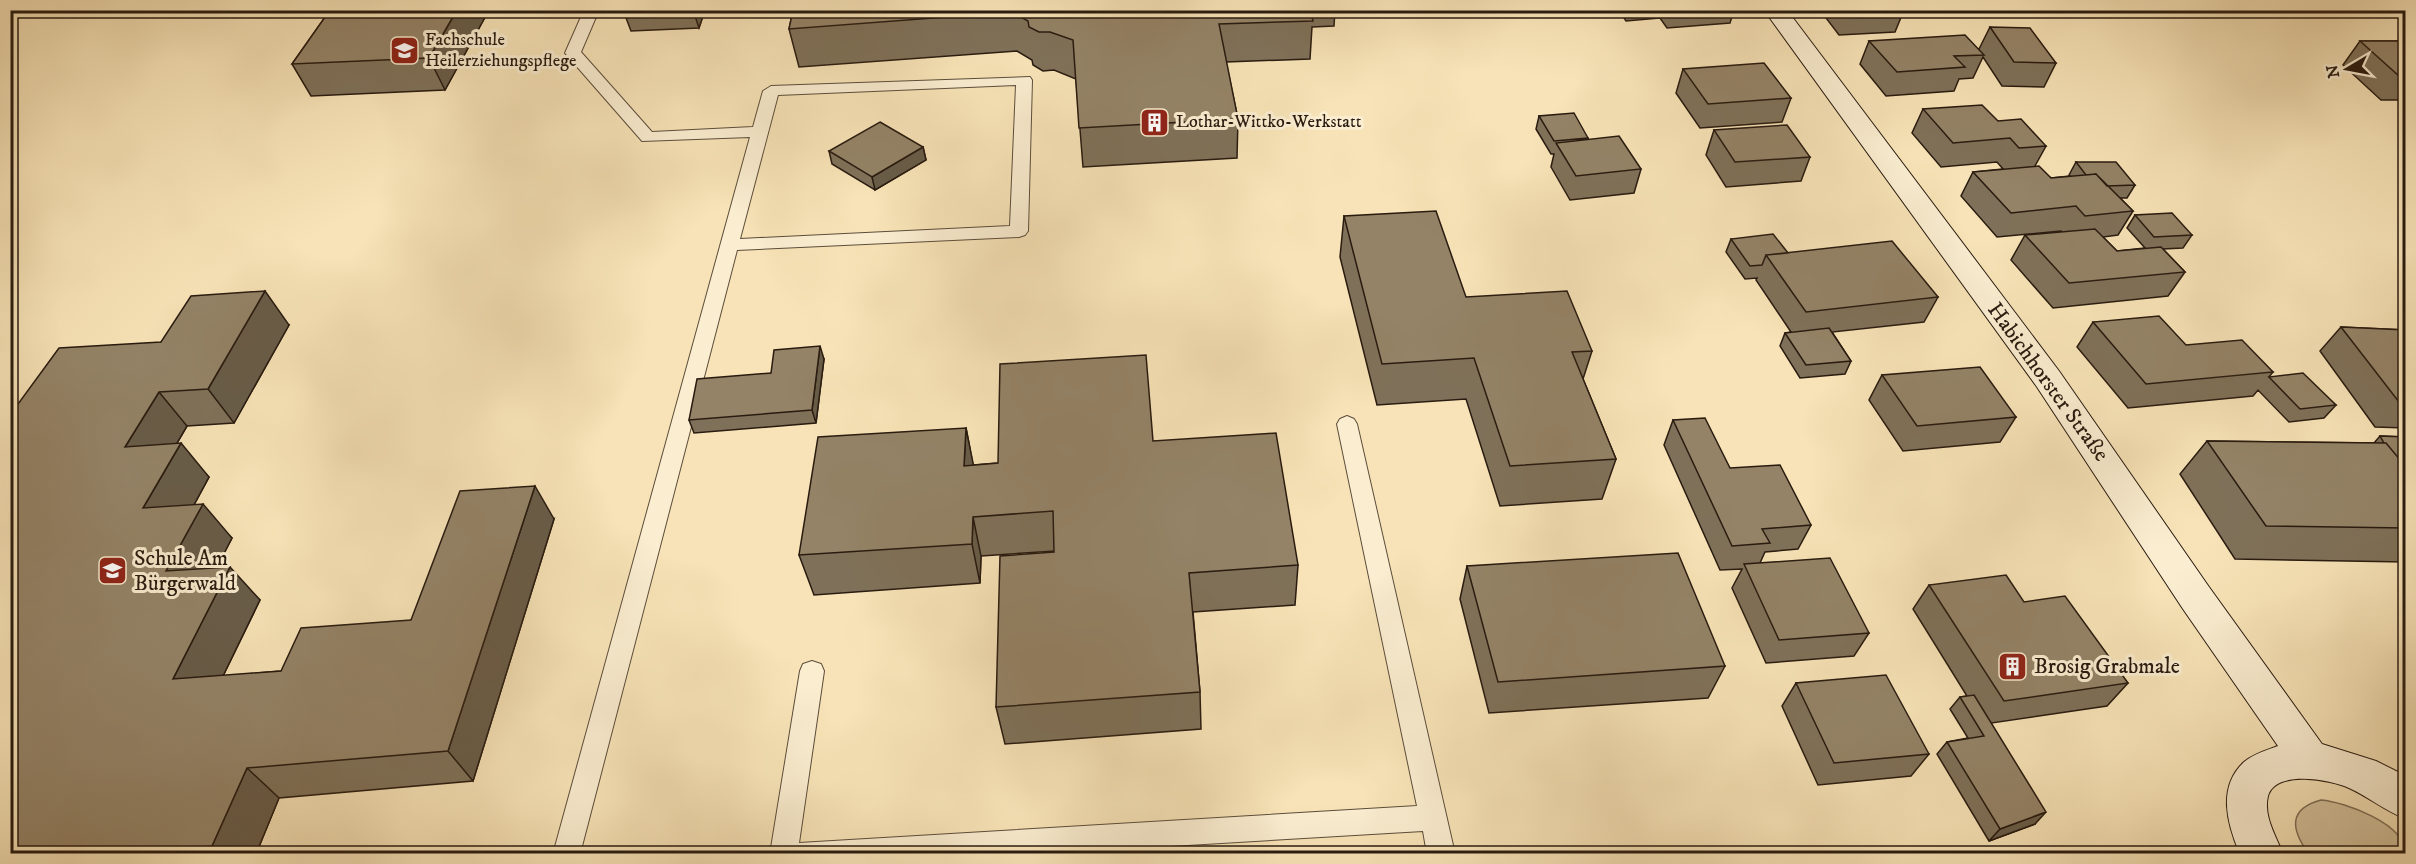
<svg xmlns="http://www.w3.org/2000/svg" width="2416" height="864" viewBox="0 0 2416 864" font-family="'IM FELL DW Pica',serif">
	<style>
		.green { fill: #d4c19b; stroke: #7e6e56; stroke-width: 1.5 }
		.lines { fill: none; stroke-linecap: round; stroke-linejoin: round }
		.lane-casing { stroke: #5c4d3a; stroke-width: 2 }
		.secondary-casing { stroke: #291b10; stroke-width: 2 }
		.lane { fill: #faedd0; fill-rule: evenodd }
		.secondary { fill: #faedd0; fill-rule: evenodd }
		.wall { fill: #7f7159; stroke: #291b10; stroke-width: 1.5 }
		.shaded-wall { fill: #685c48; stroke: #291b10; stroke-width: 1.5 }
		.building { fill: #948367; stroke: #291b10; stroke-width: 1.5 }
		.labels { text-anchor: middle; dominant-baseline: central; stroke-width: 6; stroke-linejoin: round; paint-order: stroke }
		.far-poi-label { font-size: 18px; fill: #291b10; stroke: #faedd0; text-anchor: start }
		.street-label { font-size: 22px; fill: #291b10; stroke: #faedd0 }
		.poi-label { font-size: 22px; fill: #291b10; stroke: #faedd0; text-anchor: start }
	</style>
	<rect width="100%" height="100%" fill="#f7e3b7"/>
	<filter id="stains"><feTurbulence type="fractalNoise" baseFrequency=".00333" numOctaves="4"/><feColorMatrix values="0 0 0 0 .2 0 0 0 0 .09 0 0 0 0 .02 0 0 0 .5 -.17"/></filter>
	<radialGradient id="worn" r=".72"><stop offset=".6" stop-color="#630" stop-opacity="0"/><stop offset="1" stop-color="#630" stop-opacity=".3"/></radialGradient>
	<!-- green -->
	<path class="green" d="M2321,800C2345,802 2406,824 2405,853H2308C2291,829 2288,809 2321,800Z"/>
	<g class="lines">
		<defs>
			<path id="lane" d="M584,10H599L581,52L652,132L753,127L763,91L771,86L1030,77L1032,80L1028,231L1025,235L1019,237L737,250L580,854H553L750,137L642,141L565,53ZM1016,85L1010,226L740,239L778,95Z
				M1347,416L1354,419L1357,424L1455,854H1427L1423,831L1036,854H770L800,671L803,664L812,661L821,664L824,671L799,843L1417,806L1337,424L1340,419Z"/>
			<path id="secondary" d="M1764,10H1787L2059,371L2209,587L2322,744L2376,761L2406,776V819C2385,811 2369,797 2349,788C2331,780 2276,769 2268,796C2263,816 2276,836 2283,854H2240C2227,824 2217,787 2244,762C2253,754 2267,750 2278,746L2183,609L2037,387Z"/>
		</defs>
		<!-- lane casing -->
		<use href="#lane" class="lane-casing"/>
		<!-- secondary casing -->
		<use href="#secondary" class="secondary-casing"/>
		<!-- lane -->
		<use href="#lane" class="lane"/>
		<!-- secondary -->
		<use href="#secondary" class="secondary"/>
	</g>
	<!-- wall -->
	<path class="wall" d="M330,10H489L445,90L311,96L292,64Z
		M623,10H705L699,28L631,31Z
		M793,10H1335L1334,26L1312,27L1310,59L1226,62L1238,119L1237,158L1083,167L1076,79L1054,70L1043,71L1033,65L1032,60L1017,51L799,67L789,29Z
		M1619,10H1734L1730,23L1667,28L1660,18L1626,21Z
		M1820,10H1904L1895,32L1839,35Z
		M1990,27L2056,63L2044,87L2002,86L1983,57L1973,78L1959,79L1954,91L1886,96L1860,64L1869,41L1979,49Z
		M2360,41H2406V100H2381L2343,65Z
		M1683,69L1791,98L1782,122L1700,128L1676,93Z
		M1923,109L1998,121L2046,146L2035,166L2051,178L2070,176L2069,175L2076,162L2135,185L2127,198H2120L2133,211L2118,235L2103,237L2117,251L2145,248L2127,228L2135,215L2192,235L2183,248L2163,249L2185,272L2168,296L2053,308L2011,260L2025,235L2062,232L2061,231L1997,237L1961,196L1973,172L2003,169L1997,162L1941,167L1912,133Z
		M1539,116L1588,138V140L1641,169L1634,193L1570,200L1551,167L1554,154H1551L1536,129Z
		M1714,130L1810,157L1801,181L1726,187L1706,155Z
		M923,147L926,160L875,190L832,164L829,151Z
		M1344,216L1466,297L1592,351L1583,379L1616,459L1602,499L1500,506L1466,399L1377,405L1340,257Z
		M1731,239L1788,253L1938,297L1924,322L1832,332L1851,361L1845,374L1800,378L1780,346L1785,333L1791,332L1756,280L1757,278L1745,279L1726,252Z
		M2093,322L2186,345L2273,372L2269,377L2336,405L2324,418L2289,422L2258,390L2253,396L2128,408L2077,347Z
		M289,325L234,423L187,426L177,443L209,477L194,505L232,538L216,568L260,600L223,676L281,671L411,620L554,519L473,781L279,798L256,854H10L161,342Z
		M2341,327L2406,330V428L2375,427L2320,351Z
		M824,359L816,423L694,433L689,420L771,373Z
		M1882,375L2016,417L2000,442L1903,451L1869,400Z
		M1673,420L1730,468L1811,525L1798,549L1765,552L1760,563L1869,633L1854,656L1766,663L1732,588L1742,569L1720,570L1664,445Z
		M966,428L973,465L998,463L1153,441L1298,565L1295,605L1193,612L1200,692L1201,729L1005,744L996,707L1054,551L981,556L980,583L814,595L799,555Z
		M2380,436L2406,437V562L2235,559L2180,474L2207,441L2374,443Z
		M1467,566L1725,666L1708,698L1489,713L1460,599Z
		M1929,585L2024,602L2128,683L2107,706L1991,723L2035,824L1989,841L1937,754L1947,742L1968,738L1950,709L1960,697L1967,696L1913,609Z
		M1796,683L1929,754L1911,776L1818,785L1782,706Z"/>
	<!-- shaded-wall -->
	<path class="shaded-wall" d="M457,10H489L445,90L429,58Z
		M693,10H705L699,28Z
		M923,147L926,160L875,190L872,177Z
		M265,291L289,325L234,423L208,389Z
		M820,346L824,359L816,423L812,410Z
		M159,392L187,426L155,481L125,447Z
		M966,428L974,468L964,466Z
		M181,443L209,477L174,542L143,508Z
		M535,486L554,519L473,781L448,751Z
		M203,504L232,538L198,604L166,571Z
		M973,517L981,556L980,583L972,544Z
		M230,567L260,600L206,711L173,679Z
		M247,768L279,798L256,854H221L212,846Z
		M2046,812L2035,824L1989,841L2000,829Z"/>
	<!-- building -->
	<path class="building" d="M330,10H457L429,58L292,64Z
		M793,10H1310L1313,21L1219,24L1238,119L1079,128L1073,40L1050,32H1039L1029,27L1028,21L1012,12L789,29Z
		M1990,27L2030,28L2056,63L2014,62Z
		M1965,35L1984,55L1954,56L1965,67L1897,72L1869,41Z
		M2360,41H2406V76H2399Z
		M1764,63L1791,98L1708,104L1683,69Z
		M1982,105L1998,121L2021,119L2046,146L2019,148L2010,138L1953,143L1923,109Z
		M1574,113L1588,138L1554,141L1539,116Z
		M880,122L923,147L872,177L829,151Z
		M1787,125L1810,157L1735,162L1714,130Z
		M1619,136L1641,169L1576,176L1556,143Z
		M2076,162H2116L2135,185L2107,186L2096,174L2086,175Z
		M2039,166L2051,178L2096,174L2133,211L2085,216L2076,206L2011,213L1973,172Z
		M1436,211L1466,297L1567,291L1592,351L1572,352L1616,459L1510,466L1474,358L1382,364L1344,216Z
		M2172,213L2192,235L2154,237L2135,215Z
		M2095,229L2117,251L2161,247L2185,272L2069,283L2025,235Z
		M1773,234L1788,253L1766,255L1762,265L1750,266L1731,239Z
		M1892,241L1938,297L1806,312L1766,255Z
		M265,291L208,389L159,392L125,447L181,443L143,508L203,504L166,571L230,567L173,679L281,671L301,628L411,620L460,491L535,486L448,751L247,768L212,846L126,854H10V415L59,348L161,342L191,296Z
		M2159,316L2186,345L2242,340L2273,372L2146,384L2093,322Z
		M2341,327L2406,330V402H2399Z
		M1829,328L1851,361L1806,365L1785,333Z
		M820,346L812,410L689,420L697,379L771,373L774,350Z
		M1146,355L1153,441L1276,433L1298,565L1189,573L1200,692L996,707L1000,556L1054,552L1053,511L973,517L972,544L799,555L818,437L966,428L964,466L998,463L1000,364Z
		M1980,367L2016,417L1917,426L1882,375Z
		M2303,373L2336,405L2300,409L2269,377Z
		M1705,418L1730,468L1780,465L1811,525L1762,529L1770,543L1732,546L1673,420Z
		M2380,436L2406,437V467L2386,443H2384Z
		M2207,441L2386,443L2406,467V528L2266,526Z
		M1678,553L1725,666L1498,682L1467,566Z
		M1830,558L1869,633L1779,640L1744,564Z
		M2006,575L2024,602L2065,596L2128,683L2004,701L1929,585Z
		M1886,675L1929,754L1834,763L1796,683Z
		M1974,695L2046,812L2000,829L1947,742L1984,736L1960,697Z"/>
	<!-- icons -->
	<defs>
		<symbol id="school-square" viewBox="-11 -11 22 22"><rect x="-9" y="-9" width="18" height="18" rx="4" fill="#8f2418" stroke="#faedd0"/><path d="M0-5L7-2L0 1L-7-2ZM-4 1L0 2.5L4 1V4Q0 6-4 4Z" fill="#fff"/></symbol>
		<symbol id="building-square" viewBox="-11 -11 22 22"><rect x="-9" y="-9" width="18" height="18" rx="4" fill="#8f2418" stroke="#faedd0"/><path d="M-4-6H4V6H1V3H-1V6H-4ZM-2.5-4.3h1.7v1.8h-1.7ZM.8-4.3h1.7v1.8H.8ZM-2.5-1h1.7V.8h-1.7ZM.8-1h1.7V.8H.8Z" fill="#fff"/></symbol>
	</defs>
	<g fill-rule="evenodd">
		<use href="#school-square" x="388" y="34" width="33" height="33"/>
		<use href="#building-square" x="1138" y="106" width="33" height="33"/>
		<use href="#school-square" x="96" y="554" width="33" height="33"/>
		<use href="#building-square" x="1996" y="650" width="33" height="33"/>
	</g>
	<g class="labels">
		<!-- far-poi labels -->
		<g class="far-poi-label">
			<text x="425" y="40">Fachschule<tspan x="425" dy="21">Heilerziehungspflege</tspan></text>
			<text x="1176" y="122">Lothar-Wittko-Werkstatt</text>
		</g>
		<!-- street labels -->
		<g class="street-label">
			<text transform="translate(2048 382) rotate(54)">Habichhorster Straße</text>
		</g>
		<!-- poi labels -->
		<g class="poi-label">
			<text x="134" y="558">Schule Am<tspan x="134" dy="25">Bürgerwald</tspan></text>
			<text x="2034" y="666">Brosig Grabmale</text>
		</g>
	</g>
	<!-- margin -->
	<rect width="2416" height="864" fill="none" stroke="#f7e3b7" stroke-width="36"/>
	<rect x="12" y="12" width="2392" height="840" fill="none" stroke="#291b10" stroke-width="3"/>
	<rect x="18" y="18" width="2380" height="828" fill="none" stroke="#291b10" stroke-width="1.5"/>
	<!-- north arrow -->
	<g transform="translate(2347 69) rotate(260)" stroke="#faedd0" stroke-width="4.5" paint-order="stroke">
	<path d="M0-4.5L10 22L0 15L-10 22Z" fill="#291b10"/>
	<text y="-9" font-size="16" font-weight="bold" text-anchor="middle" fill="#291b10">N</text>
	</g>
	<rect width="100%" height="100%" filter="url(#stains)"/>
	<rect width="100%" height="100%" fill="url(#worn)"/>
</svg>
